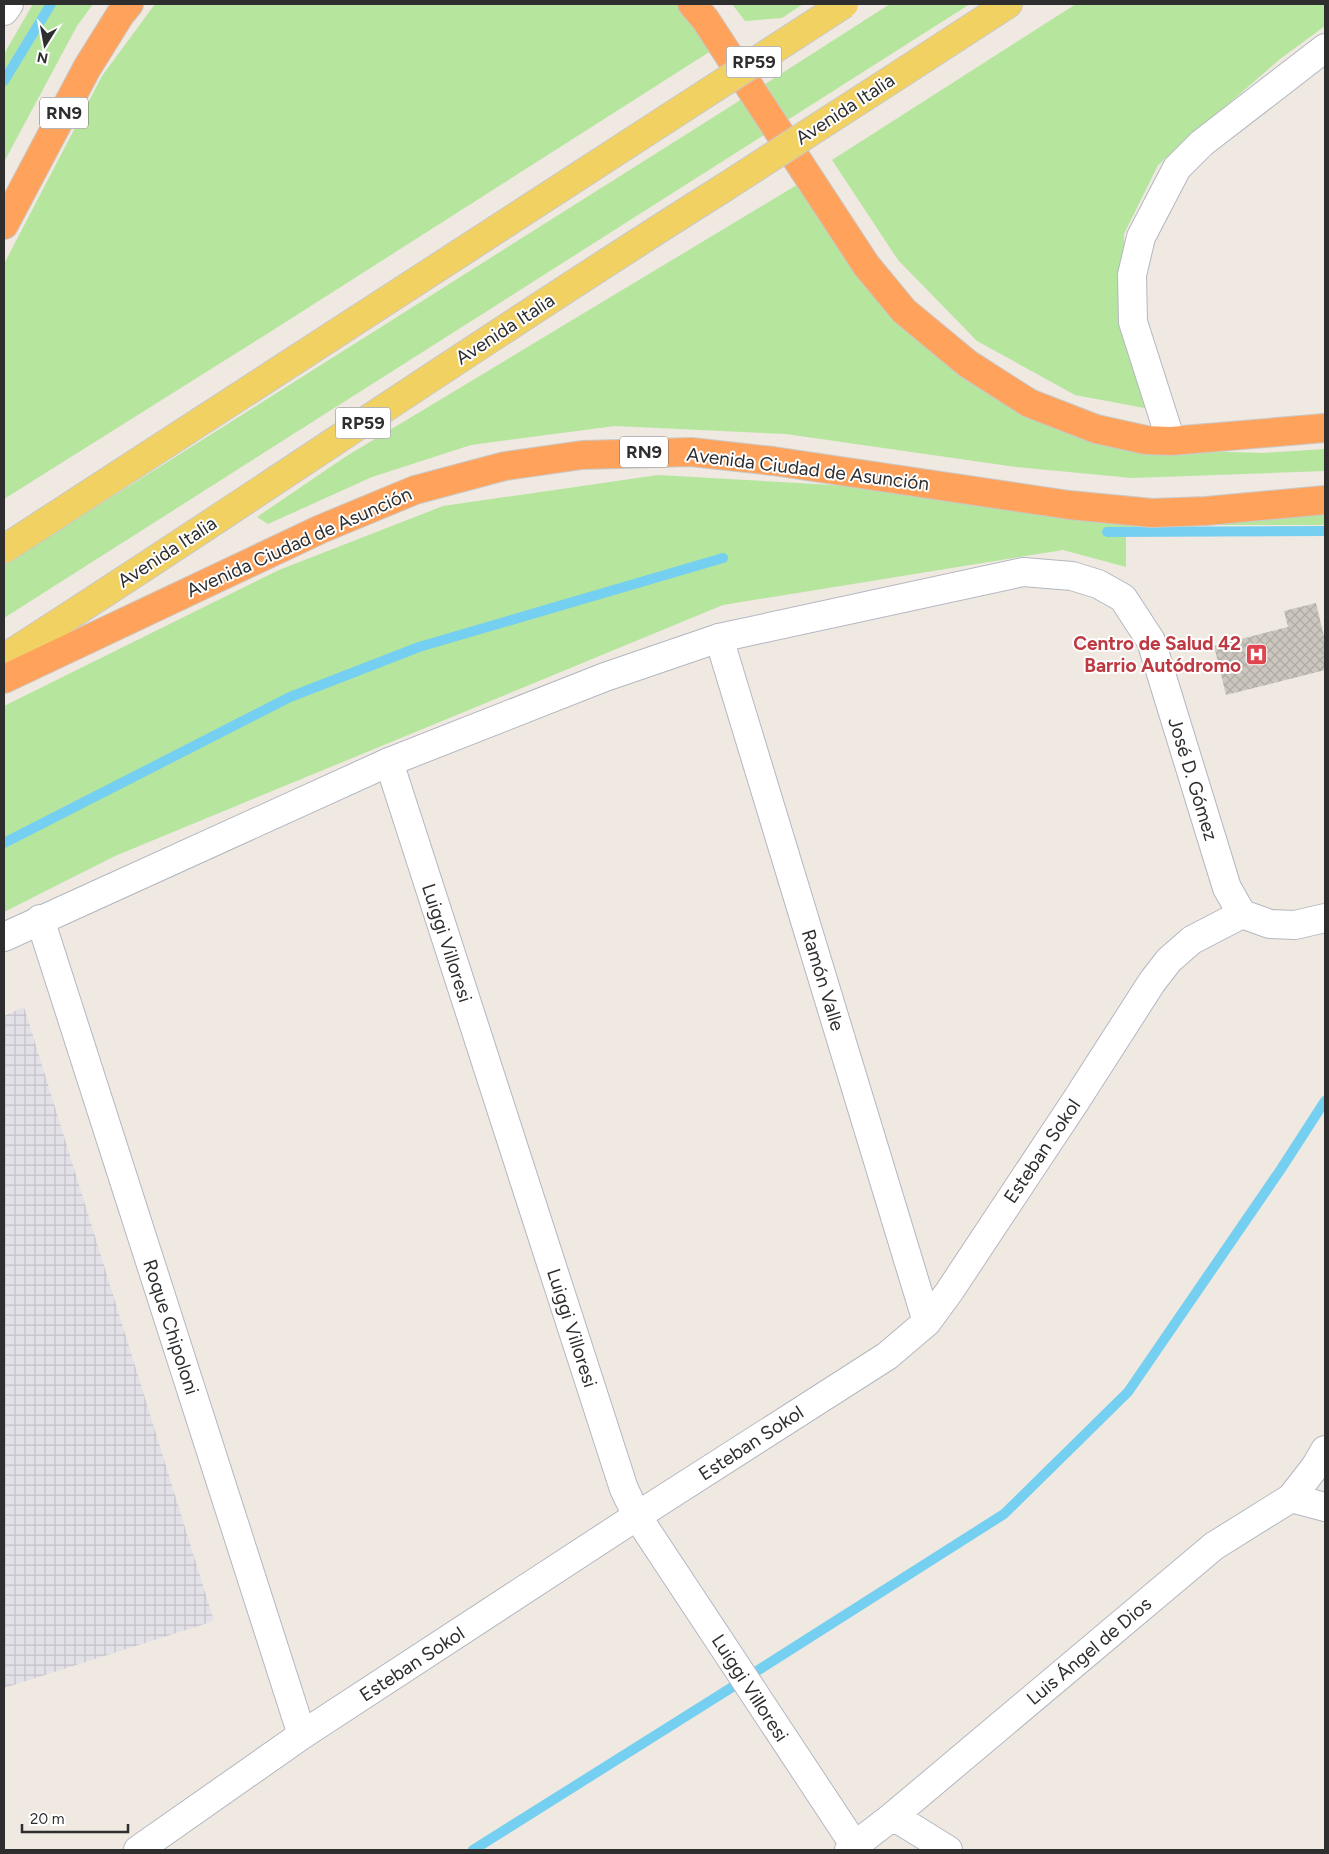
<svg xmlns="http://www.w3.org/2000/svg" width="1329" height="1854" viewBox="0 0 1329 1854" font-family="Figtree,sans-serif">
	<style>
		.industrial { fill: url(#industrial-grid) }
		.grass { fill: #b6e59e }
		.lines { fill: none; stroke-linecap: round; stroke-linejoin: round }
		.stream { stroke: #75cff0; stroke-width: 10 }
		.building { fill: url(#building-cross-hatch) }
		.street-casing { stroke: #b4b7c1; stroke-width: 30 }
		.secondary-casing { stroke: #b4b7c1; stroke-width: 30 }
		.primary-casing { stroke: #c9c9c9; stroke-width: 30 }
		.highway-casing { stroke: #c9c9c9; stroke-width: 30 }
		.street { stroke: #fff; stroke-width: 28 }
		.secondary { stroke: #fff; stroke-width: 28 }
		.primary { stroke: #f2d163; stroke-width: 28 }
		.highway { stroke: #ffa35c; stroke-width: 28 }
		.primary-bridge-casing { stroke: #c9c9c9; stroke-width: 30; stroke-linecap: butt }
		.primary-bridge { stroke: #f2d163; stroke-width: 28 }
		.labels { text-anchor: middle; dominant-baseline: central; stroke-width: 4; stroke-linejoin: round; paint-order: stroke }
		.shield { fill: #fff; stroke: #6d6d6d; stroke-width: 1 }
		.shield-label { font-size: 18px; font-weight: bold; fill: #2e2e2e }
		.street-label { font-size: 19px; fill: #2e2e2e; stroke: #fff }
		.health-label { font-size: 19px; font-weight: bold; fill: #be3a42; stroke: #fff; text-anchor: end }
	</style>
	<defs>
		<pattern id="industrial-grid" width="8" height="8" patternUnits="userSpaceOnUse" patternTransform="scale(1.25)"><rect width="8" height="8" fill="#e3e1e8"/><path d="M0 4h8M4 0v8" fill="none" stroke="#c3c1c7"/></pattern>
		<pattern id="building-cross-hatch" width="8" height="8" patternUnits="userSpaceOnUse" patternTransform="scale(1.25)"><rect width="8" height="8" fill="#cbc7bf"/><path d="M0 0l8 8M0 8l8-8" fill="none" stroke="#afaba4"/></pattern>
	</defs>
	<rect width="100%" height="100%" fill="#efe9e1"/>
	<!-- industrial -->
	<path class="industrial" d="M24,1007L214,1621L4,1688V1016Z"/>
	<!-- grass -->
	<path class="grass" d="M33,4H93L77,26L4,162V54Z
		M155,4H677L714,49L270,332L4,499V264L102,76Z
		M732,4H803L782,18L745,21Z
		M890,4H970L4,618V565L720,113Z
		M1076,4H1325V26L1280,59L1158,165L1124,234V276L1155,410L1075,395L977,341L898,260L832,160Z
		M805,180L962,366L1144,449L1262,453L1325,449V471L1132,478L1016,467L786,434L615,426L471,445L372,477L268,524L257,517L345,457Z
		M658,475L1325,513V525H1217L1126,531V567L1063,550L723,605L115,856L4,912V706L279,570L443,506Z"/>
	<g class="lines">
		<!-- stream -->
		<path class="stream" d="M4,81L51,4
			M1107,532L1325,531
			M4,843L290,697L419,647L723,558
			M749,1676L1004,1514L1128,1392L1281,1169L1325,1101
			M473,1850L734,1686"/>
	</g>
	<!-- building -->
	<path class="building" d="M1316,603L1325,641V670L1226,695L1214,646L1288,627L1284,611Z"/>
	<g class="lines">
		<defs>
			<path id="street" d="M4,11L9,4
				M719,638L927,1322
				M389,762L624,1489L637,1516L855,1846
				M40,919L302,1735
				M1291,1498L1325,1507
				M893,1816L948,1850
				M138,1850L302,1735L637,1516L887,1356L927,1322L949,1292L1075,1102L1152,982L1169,960L1192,940L1242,914
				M849,1850L893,1816L1214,1546L1291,1498L1315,1467L1325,1450"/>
			<path id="secondary" d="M1171,441L1133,322L1132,275L1141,237L1177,168L1202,143L1325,48
				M4,937L389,762L605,677L719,638L1023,572L1072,576L1098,584L1123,598L1151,641L1227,888L1242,914L1270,924L1295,925L1325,918"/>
			<path id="primary" d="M894,78L1008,4
				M4,549L665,120
				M4,658C245,504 480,341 722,189"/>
			<path id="highway" d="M692,4L705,19L866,265L904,311L968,364L1029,403L1096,429L1146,440L1171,441L1325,428
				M4,225L87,68L120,15L129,4
				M4,679L321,529L415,490L505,466L582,455L691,452L773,461L1069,505L1152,513L1206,511L1325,500"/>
		</defs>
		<!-- street casing -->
		<use href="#street" class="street-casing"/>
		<!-- secondary casing -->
		<use href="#secondary" class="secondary-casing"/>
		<!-- primary casing -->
		<use href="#primary" class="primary-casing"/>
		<!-- highway casing -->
		<use href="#highway" class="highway-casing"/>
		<!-- street -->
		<use href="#street" class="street"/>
		<!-- secondary -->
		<use href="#secondary" class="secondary"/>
		<!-- primary -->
		<use href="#primary" class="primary"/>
		<!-- highway -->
		<use href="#highway" class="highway"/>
		<defs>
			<path id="primary-bridge" d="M665,120L844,4
				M722,189L894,78"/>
		</defs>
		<!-- primary-bridge casing -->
		<use href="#primary-bridge" class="primary-bridge-casing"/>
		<!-- primary-bridge -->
		<use href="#primary-bridge" class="primary-bridge"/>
	</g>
	<!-- icons -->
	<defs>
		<symbol id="hospital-square" viewBox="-11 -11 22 22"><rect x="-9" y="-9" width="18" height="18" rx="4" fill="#e0444e" stroke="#fff"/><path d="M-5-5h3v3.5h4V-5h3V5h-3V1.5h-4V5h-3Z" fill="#fff"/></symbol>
	</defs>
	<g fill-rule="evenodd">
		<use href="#hospital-square" x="1244" y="642" width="25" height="25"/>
	</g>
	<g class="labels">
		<!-- shield labels -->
		<g class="shield">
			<rect x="726.5" y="46.5" width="55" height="31" rx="4"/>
			<rect x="40" y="97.5" width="48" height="31" rx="4"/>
			<rect x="335.5" y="407.5" width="55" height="31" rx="4"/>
			<rect x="620" y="436.5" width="48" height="31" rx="4"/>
		</g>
		<g class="shield-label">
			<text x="754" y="62">RP59</text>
			<text x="64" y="113">RN9</text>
			<text x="363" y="423">RP59</text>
			<text x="644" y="452">RN9</text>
		</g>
		<!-- street labels -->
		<g class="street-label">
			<text transform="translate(845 109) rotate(-33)">Avenida Italia</text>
			<text transform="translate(505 329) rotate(-33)">Avenida Italia</text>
			<text transform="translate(808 469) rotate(7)">Avenida Ciudad de Asunción</text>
			<text transform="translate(299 542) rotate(-24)">Avenida Ciudad de Asunción</text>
			<text transform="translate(167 552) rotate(-33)">Avenida Italia</text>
			<text transform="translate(1193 779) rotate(73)">José D. Gómez</text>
			<text transform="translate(447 943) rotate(72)">Luiggi Villoresi</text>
			<text transform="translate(823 980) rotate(73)">Ramón Valle</text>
			<text transform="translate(1042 1151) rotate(-56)">Esteban Sokol</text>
			<text transform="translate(171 1327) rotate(72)">Roque Chipoloni</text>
			<text transform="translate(572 1328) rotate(72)">Luiggi Villoresi</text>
			<text transform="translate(751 1443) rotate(-33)">Esteban Sokol</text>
			<text transform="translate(1089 1651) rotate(-40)">Luis Ángel de Dios</text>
			<text transform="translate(412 1664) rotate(-33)">Esteban Sokol</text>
			<text transform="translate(750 1688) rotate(57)">Luiggi Villoresi</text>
		</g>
		<!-- health labels -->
		<g class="health-label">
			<text x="1241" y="643">Centro de Salud 42<tspan x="1241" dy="22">Barrio Autódromo</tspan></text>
		</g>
	</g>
	<!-- border -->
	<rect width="1329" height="1854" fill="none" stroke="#2e2e2e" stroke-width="10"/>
	<!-- north arrow -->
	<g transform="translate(45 45) rotate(191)" stroke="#ffffff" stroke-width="4" paint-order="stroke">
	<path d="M0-4L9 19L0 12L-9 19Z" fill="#2e2e2e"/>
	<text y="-8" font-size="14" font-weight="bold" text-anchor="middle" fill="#2e2e2e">N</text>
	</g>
	<!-- scale -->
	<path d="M22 1824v8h106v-8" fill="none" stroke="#2e2e2e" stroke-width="2.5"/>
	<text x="30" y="1824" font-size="15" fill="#2e2e2e" stroke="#ffffff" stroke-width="4" paint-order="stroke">20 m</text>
</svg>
